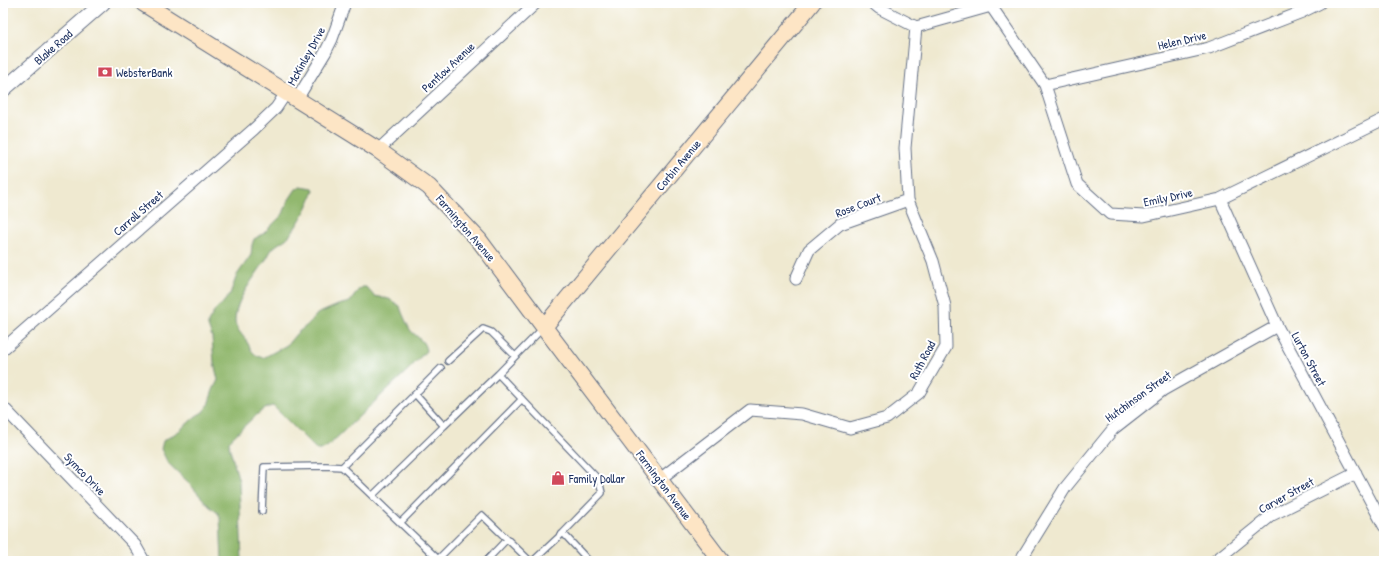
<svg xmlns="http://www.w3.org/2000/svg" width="1387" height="564" viewBox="0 0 1387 564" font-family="'Patrick Hand',sans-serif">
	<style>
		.forest { fill: #92b86e; stroke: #567466 }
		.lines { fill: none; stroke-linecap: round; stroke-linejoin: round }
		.service-casing { stroke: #657086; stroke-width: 8 }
		.minor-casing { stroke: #657086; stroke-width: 13 }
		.tertiary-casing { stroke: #657086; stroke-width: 16 }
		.secondary-casing { stroke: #657086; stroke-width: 18 }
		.service { stroke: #fff; stroke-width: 5.5 }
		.minor { stroke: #fff; stroke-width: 11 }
		.tertiary { stroke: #fff; stroke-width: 14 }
		.secondary { stroke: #fde5c5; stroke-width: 16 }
		.labels { text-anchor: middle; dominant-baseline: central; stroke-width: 4; stroke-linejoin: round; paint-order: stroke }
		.street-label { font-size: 12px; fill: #1b2f5e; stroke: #fff }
		.poi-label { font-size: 12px; fill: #1b2f5e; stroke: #fff; text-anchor: start }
	</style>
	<rect width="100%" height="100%" fill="#fff"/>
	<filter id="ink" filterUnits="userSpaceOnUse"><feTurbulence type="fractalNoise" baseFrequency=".025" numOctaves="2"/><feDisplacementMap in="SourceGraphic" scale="8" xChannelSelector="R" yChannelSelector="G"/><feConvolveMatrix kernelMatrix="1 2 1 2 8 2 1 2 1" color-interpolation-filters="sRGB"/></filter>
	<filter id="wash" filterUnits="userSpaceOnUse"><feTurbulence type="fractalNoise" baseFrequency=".012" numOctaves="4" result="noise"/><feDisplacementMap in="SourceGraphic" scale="16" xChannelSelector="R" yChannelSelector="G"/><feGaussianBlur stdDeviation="0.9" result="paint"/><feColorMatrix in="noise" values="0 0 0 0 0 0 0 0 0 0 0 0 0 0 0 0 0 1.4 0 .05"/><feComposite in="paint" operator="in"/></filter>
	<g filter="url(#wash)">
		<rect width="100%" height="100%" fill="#efe9d0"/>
		<!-- forest -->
		<path class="forest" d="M301,186L313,188L314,190C310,204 299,223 290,235C285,241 278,243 273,248C269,253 267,259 263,264C252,281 236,299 235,320C235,328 241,333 245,339C252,349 250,354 263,358L287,345L297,333L310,323L317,314L338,305L350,302L359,289L363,287H366L374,296L389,299L400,306C400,309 409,329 411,331C417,337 425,341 426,351L409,369L328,446L321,450H317L273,406C261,407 239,432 229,441V446L239,481L242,561H222L220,517L218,513L209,506L187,481L168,463L161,449L163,441L179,431L196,416L203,412L208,405L213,390L218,380L214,363L212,337L208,326V322L216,309L222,304L230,294L237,275L251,255L252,245L254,239L263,234L283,214L288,201L296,189Z"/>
	</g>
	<g filter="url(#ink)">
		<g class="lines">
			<defs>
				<path id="service" d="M448,361L483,329L491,332L515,356
					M498,374L599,480L602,493L563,533
					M415,394L441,368
					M372,496L444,426
					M262,511L264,467L326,466L342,467
					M400,523L522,399
					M438,559L482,515L530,561
					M440,561L342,467L415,394L444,426L498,374L543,328
					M486,561L507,539
					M533,561L563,533L589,561"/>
				<path id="minor" d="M873,3L879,8L916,27L991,6L993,3
					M991,6L1045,85L1077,184L1110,214L1144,216L1220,199L1384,119
					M1045,85L1209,48L1302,12L1320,3
					M297,99L325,53L332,39L345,3
					M378,150L536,3
					M1220,199L1277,326L1384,526
					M796,279L809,250L840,224L908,200
					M3,349L254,129L276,108L286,93
					M3,407L135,545L144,561
					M660,479L750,410L802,414L850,428L887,418L919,393L946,347L945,306L933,261L908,200L905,148L916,27
					M1020,561L1065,488L1113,429L1163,390L1277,326
					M1215,561L1272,515L1356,473"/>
				<path id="tertiary" d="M3,90L103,3"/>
				<path id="secondary" d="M143,3L378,150L429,187L479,240L544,327L721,561
					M544,327L812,3"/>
			</defs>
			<!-- service casing -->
			<use href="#service" class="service-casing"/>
			<!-- minor casing -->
			<use href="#minor" class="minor-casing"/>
			<!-- tertiary casing -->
			<use href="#tertiary" class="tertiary-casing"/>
			<!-- secondary casing -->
			<use href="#secondary" class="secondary-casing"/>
			<!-- service -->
			<use href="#service" class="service"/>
			<!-- minor -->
			<use href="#minor" class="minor"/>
			<!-- tertiary -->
			<use href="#tertiary" class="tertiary"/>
			<!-- secondary -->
			<use href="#secondary" class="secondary"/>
		</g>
	</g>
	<!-- icons -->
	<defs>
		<symbol id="bank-bare" viewBox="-9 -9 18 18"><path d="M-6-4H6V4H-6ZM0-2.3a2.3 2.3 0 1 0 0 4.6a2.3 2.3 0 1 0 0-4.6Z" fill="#d1495b" stroke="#fff" stroke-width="2.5" paint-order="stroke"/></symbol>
		<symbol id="shop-bare" viewBox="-9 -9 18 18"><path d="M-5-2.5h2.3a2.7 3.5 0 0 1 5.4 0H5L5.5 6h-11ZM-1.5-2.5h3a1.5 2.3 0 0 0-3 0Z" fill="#d1495b" stroke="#fff" stroke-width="2.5" paint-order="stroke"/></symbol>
	</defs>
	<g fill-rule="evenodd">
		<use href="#bank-bare" x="95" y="62" width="20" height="20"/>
		<use href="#shop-bare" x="548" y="468" width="20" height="20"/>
	</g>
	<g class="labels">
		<!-- street labels -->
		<g class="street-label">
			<text transform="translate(1182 40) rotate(-13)">Helen Drive</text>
			<text transform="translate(53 47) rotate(-41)">Blake Road</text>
			<text transform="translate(306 56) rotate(-61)">McKinley Drive</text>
			<text transform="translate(448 67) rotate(-43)">Pentlow Avenue</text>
			<text transform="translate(678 165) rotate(-50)">Corbin Avenue</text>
			<text transform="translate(1168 197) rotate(-12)">Emily Drive</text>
			<text transform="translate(858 205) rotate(-21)">Rose Court</text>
			<text transform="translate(138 213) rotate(-41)">Carroll Street</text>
			<text transform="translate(466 228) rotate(49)">Farmington Avenue</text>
			<text transform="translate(1309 359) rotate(62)">Lurton Street</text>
			<text transform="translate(922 360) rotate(-62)">Ruth Road</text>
			<text transform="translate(1138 396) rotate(-36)">Hutchinson Street</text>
			<text transform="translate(85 474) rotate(46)">Symco Drive</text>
			<text transform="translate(664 485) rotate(53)">Farmington Avenue</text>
			<text transform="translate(1286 495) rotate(-29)">Carver Street</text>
		</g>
		<!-- poi labels -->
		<g class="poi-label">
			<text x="116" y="72">WebsterBank</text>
			<text x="569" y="478">Family Dollar</text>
		</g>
	</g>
	<!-- margin -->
	<rect width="1387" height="564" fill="none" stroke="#fff" stroke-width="16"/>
</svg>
